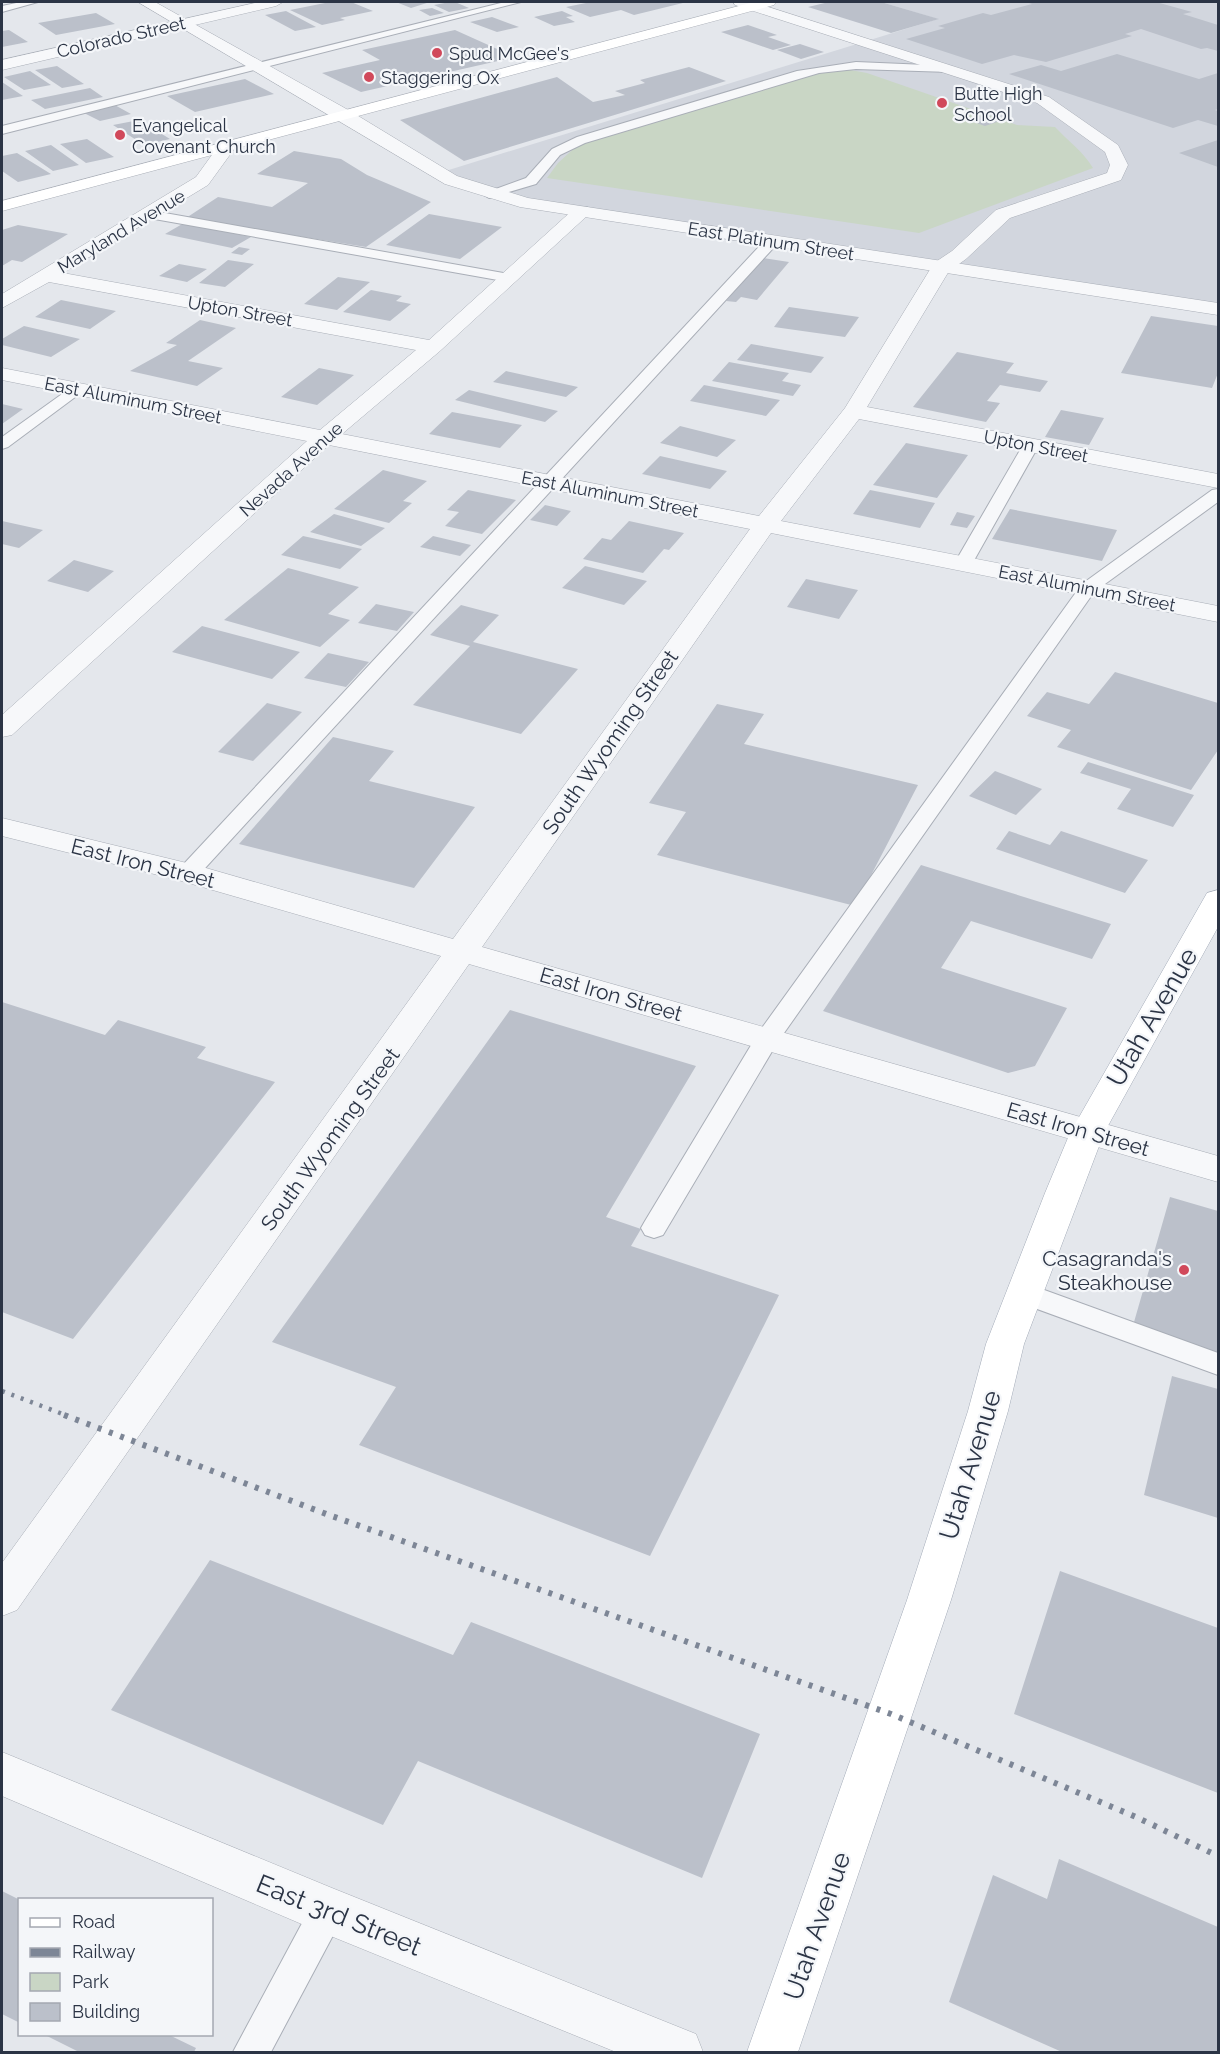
<svg xmlns="http://www.w3.org/2000/svg" width="1220" height="2054" viewBox="0 0 1220 2054" font-family="Raleway,sans-serif">
	<style>
		.built { fill: #d2d6de }
		.green { fill: #c9d6c5 }
		.building { fill: #bbc0ca }
		.lines { fill: none; stroke-linecap: round; stroke-linejoin: round }
		.service-casing { stroke: #a9aeb7; stroke-width: 2 }
		.minor-casing { stroke: #a9aeb7; stroke-width: 1 }
		.tertiary-casing { stroke: #a9aeb7; stroke-width: 1 }
		.secondary-casing { stroke: #a9aeb7; stroke-width: 1 }
		.primary-casing { stroke: #a3abb8; stroke-width: 1 }
		.service { fill: #f7f8fa; fill-rule: evenodd }
		.minor { fill: #f7f8fa; fill-rule: evenodd }
		.tertiary { fill: #f7f8fa; fill-rule: evenodd }
		.secondary { fill: #fff; fill-rule: evenodd }
		.primary { fill: #fff; fill-rule: evenodd }
		.rail-far1 { stroke: #7d8696; stroke-width: 4.5; stroke-dasharray: 3 7; stroke-linecap: butt }
		.rail { stroke: #7d8696; stroke-width: 6; stroke-dasharray: 4 8; stroke-linecap: butt }
		.poi-dot { fill: #d1495b; stroke: #f4f6f9; stroke-width: 2 }
		.labels { text-anchor: middle; dominant-baseline: central; stroke-width: 4.5; stroke-linejoin: round; paint-order: stroke }
		.far-street-label { font-size: 18px; fill: #2b3445; stroke: #f4f6f9 }
		.far-poi-label { font-size: 18px; fill: #2b3445; stroke: #f4f6f9; text-anchor: start }
		.street-label { font-size: 21px; fill: #2b3445; stroke: #f4f6f9 }
		.poi-label { font-size: 21px; fill: #2b3445; stroke: #f4f6f9; text-anchor: end }
		.near-street-label { font-size: 26px; fill: #2b3445; stroke: #f4f6f9 }
	</style>
	<rect width="100%" height="100%" fill="#e4e7ec"/>
	<!-- built -->
	<path class="built" d="M881,2H1218V309L489,194L439,173L938,19Z"/>
	<!-- green -->
	<path class="green" d="M834,67L867,73L1017,125L1055,127C1068,141 1083,151 1093,168L919,233L547,178L558,163L581,142Z"/>
	<!-- building -->
	<path class="building" d="M330,2H351L373,11L340,18L345,20L322,25L290,10Z
		M396,2H430L411,8Z
		M450,2H455L469,8L449,12L434,5Z
		M591,2H687L634,15L621,10L590,17L566,7Z
		M829,2H881L939,19L891,33L808,7Z
		M1026,2H1156L1192,12L1183,14L1218,25V51L1207,48L1201,49L1141,29L1125,34L1132,36L1046,62L1014,55L982,64L906,39L945,28L938,26L983,13L991,15L1032,4Z
		M432,8L444,13L430,16L419,10Z
		M286,11L316,27L295,31L265,15Z
		M562,11L573,16L566,17L575,22L554,26L534,17Z
		M96,13L115,24L56,35L38,23Z
		M492,17L519,27L497,32L470,22Z
		M748,25L777,35L768,37L791,45L773,50L721,32Z
		M9,30L28,42L2,47V31Z
		M455,30L515,57L361,92L322,73L380,60L362,50Z
		M800,44L824,52L801,59L777,50Z
		M1117,54L1199,79L1218,73V109L1215,110L1218,111V126L1198,120L1173,128L1009,74L1041,65L1061,71Z
		M57,66L84,84L62,88L35,70Z
		M689,67L726,81L464,161L400,120L557,77L593,102L625,95L615,91L645,83L640,80Z
		M30,71L51,85L24,90L4,77Z
		M245,79L274,94L195,112L167,96Z
		M2,82L23,96L2,100Z
		M90,88L103,97L45,109L31,100Z
		M113,104L131,114L100,121L82,112Z
		M983,115L1000,121L985,126L968,120Z
		M139,120L170,139L144,145L113,125Z
		M87,139L114,157L86,163L60,144Z
		M1218,140V167L1179,153Z
		M51,145L79,165L53,171L25,151Z
		M294,151L341,159L367,175L431,202L366,247L186,218L218,197L272,207L308,183L257,174Z
		M17,153L51,174L18,182L2,171V156Z
		M429,214L502,227L460,259L386,245Z
		M184,223L251,237L232,248L165,234Z
		M18,225L68,234L22,262L12,260L2,266V230Z
		M239,247L250,249L242,255L231,253Z
		M763,258L789,262L757,300L741,297L736,302L726,301Z
		M228,260L254,264L225,287L199,283Z
		M179,264L207,269L187,282L159,276Z
		M338,277L370,282L337,310L304,304Z
		M371,290L402,296L396,301L411,304L390,321L343,312Z
		M61,300L116,311L90,329L35,317Z
		M789,307L859,317L845,337L774,327Z
		M1151,316L1218,326V373L1212,388L1121,373Z
		M200,320L236,328L188,361L223,368L197,386L130,371L177,345L166,343Z
		M24,326L80,339L51,357L2,345V339Z
		M751,344L824,357L811,373L737,360Z
		M957,352L1014,363L1006,373L1048,381L1040,392L1000,385L987,401L1000,403L986,422L913,407Z
		M729,362L789,373L782,381L801,385L793,396L712,381Z
		M319,368L354,375L317,405L281,397Z
		M506,371L578,387L566,397L493,382Z
		M704,385L780,400L766,416L690,401Z
		M469,390L558,411L545,422L455,400Z
		M2,404L23,409L2,424Z
		M1061,410L1104,418L1089,445L1045,437Z
		M452,412L522,425L500,448L429,434Z
		M680,426L736,440L717,457L660,443Z
		M906,443L968,455L937,498L873,485Z
		M660,456L727,471L710,489L642,474Z
		M383,470L427,481L403,501L412,503L389,523L334,509Z
		M468,490L516,500L482,534L445,526L459,512L447,510Z
		M870,490L935,503L920,528L853,514Z
		M545,505L571,511L557,526L530,520Z
		M1010,509L1117,530L1102,561L992,539Z
		M957,512L975,516L967,528L950,525Z
		M334,514L385,528L361,546L310,532Z
		M2,521L43,530L19,548L2,544Z
		M629,521L684,533L669,550L664,549L643,573L583,559L602,538L611,540Z
		M303,536L362,549L340,569L281,555Z
		M433,536L471,545L460,556L420,547Z
		M74,560L114,571L88,592L47,581Z
		M585,566L647,581L624,605L562,588Z
		M288,568L359,587L328,614L350,620L320,647L224,620Z
		M806,579L858,590L839,619L787,607Z
		M376,604L414,612L397,631L358,623Z
		M461,605L499,615L473,642L578,669L521,734L413,705L470,646L430,635Z
		M202,626L300,652L272,679L172,652Z
		M328,653L369,662L346,687L304,678Z
		M1115,672L1218,703V750L1191,790L1057,747L1071,730L1027,716L1047,692L1089,704Z
		M267,703L302,712L253,761L218,752Z
		M717,704L764,714L744,744L918,785L855,906L657,855L686,812L649,803Z
		M333,737L394,751L369,781L475,807L414,888L239,844Z
		M1088,762L1194,795L1173,827L1117,809L1131,789L1080,773Z
		M995,771L1042,789L1016,815L969,796Z
		M1009,831L1050,845L1061,831L1148,860L1125,893L996,849Z
		M921,865L1111,924L1092,959L971,921L941,968L1067,1008L1035,1066L1008,1073L823,1011Z
		M2,1002L105,1035L118,1020L206,1047L197,1058L275,1082L73,1339L2,1312Z
		M510,1010L696,1066L606,1217L641,1229L631,1246L779,1295L650,1556L359,1445L396,1387L272,1342Z
		M1170,1197L1218,1211V1355L1132,1329Z
		M1172,1376L1218,1389V1518L1144,1495Z
		M210,1560L453,1655L471,1622L760,1734L702,1878L418,1761L383,1825L111,1710Z
		M1060,1571L1218,1628V1793L1014,1714Z
		M1059,1859L1218,1927V2052H1062L949,2002L993,1875L1047,1899Z
		M2,1891L20,1900V2023L2,2014Z
		M43,2034H167L196,2048L194,2052H79Z"/>
	<g class="lines">
		<defs>
			<path id="service" d="M21,2H38L2,12V6Z
				M505,2H521L2,134V126Z
				M856,62L950,66L956,69L950,72L856,69L819,73L585,143L560,155L536,184L489,198L482,194L526,178L552,149L577,137L797,71Z
				M148,210L509,274L516,278L509,282L143,217L141,214Z
				M772,237L779,241L777,244L196,878H180L177,873L180,868L767,238Z
				M76,384L82,386L84,389L82,392L8,447L2,449V437Z
				M1031,440L1039,445L972,564L963,569L957,568L954,564L1023,445Z
				M1218,489V502L1094,592L777,1043L663,1235L654,1238L645,1235L641,1228L645,1221L759,1032L1082,584L1212,490Z
				M1025,1283L1218,1353V1375L1015,1301L1011,1294L1015,1287Z
				M328,1893L341,1899L346,1911L271,2052H233L315,1899Z"/>
			<path id="minor" d="M259,2H283L276,6L2,70V60Z
				M733,2H753L1049,97L1118,145L1128,165L1121,180L1010,218L966,259L949,271L867,407L1218,474V488L859,419L781,521L1218,606V622L771,533L482,947L1218,1156V1182L469,964L17,1610L2,1616V1563L441,956L178,880L2,836V818L199,866L453,939L750,529L329,445L12,735L2,737V715L307,441L2,380V368L320,430L416,350L49,282L2,308V294L196,177L222,141L228,140L237,145L208,185L63,273L429,340L576,207H588L591,211L588,215L440,351L342,434L759,516L845,408L934,263L952,251L996,210L1107,173L1110,165L1105,152L1037,103L735,5Z
				M2,1752L332,1888L696,2034L703,2052H616L311,1928L2,1796Z"/>
			<path id="tertiary" d="M138,2H155L350,111L457,176L528,198L1218,303V315L520,207L445,184Z"/>
			<path id="secondary" d="M754,2H776L774,5L2,211V201Z"/>
			<path id="primary" d="M1218,890V927L1104,1133L1024,1344L1008,1411L951,1600L798,2052H747L907,1600L968,1411L986,1344L1045,1193L1070,1133L1203,900L1207,893Z"/>
		</defs>
		<!-- service casing -->
		<use href="#service" class="service-casing"/>
		<!-- minor casing -->
		<use href="#minor" class="minor-casing"/>
		<!-- tertiary casing -->
		<use href="#tertiary" class="tertiary-casing"/>
		<!-- secondary casing -->
		<use href="#secondary" class="secondary-casing"/>
		<!-- primary casing -->
		<use href="#primary" class="primary-casing"/>
		<!-- service -->
		<use href="#service" class="service"/>
		<!-- minor -->
		<use href="#minor" class="minor"/>
		<!-- tertiary -->
		<use href="#tertiary" class="tertiary"/>
		<!-- secondary -->
		<use href="#secondary" class="secondary"/>
		<!-- primary -->
		<use href="#primary" class="primary"/>
		<!-- rail-far1 -->
		<path class="rail-far1" d="M2,1391L68,1416"/>
		<!-- rail -->
		<path class="rail" d="M64,1415L329,1515L891,1714L1136,1817L1218,1856"/>
	</g>
	<!-- markers -->
	<g class="poi-dot">
		<circle cx="437" cy="53" r="6"/>
		<circle cx="369" cy="77" r="6"/>
		<circle cx="942" cy="103" r="6"/>
		<circle cx="120" cy="135" r="6"/>
		<circle cx="1184" cy="1270" r="6"/>
	</g>
	<g class="labels">
		<!-- far-street labels -->
		<g class="far-street-label">
			<text transform="translate(121 37) rotate(-13)">Colorado Street</text>
			<text transform="translate(121 231) rotate(-31)">Maryland Avenue</text>
			<text transform="translate(771 241) rotate(9)">East Platinum Street</text>
			<text transform="translate(240 311) rotate(10)">Upton Street</text>
			<text transform="translate(133 400) rotate(11)">East Aluminum Street</text>
			<text transform="translate(1036 446) rotate(11)">Upton Street</text>
			<text transform="translate(291 469) rotate(-42)">Nevada Avenue</text>
			<text transform="translate(610 494) rotate(11)">East Aluminum Street</text>
			<text transform="translate(1087 588) rotate(11)">East Aluminum Street</text>
		</g>
		<!-- far-poi labels -->
		<g class="far-poi-label">
			<text x="449" y="53">Spud McGee's</text>
			<text x="381" y="77">Staggering Ox</text>
			<text x="954" y="93">Butte High<tspan x="954" dy="21">School</tspan></text>
			<text x="132" y="125">Evangelical<tspan x="132" dy="21">Covenant Church</tspan></text>
		</g>
		<!-- street labels -->
		<g class="street-label">
			<text transform="translate(610 742) rotate(-55)">South Wyoming Street</text>
			<text transform="translate(143 863) rotate(14)">East Iron Street</text>
			<text transform="translate(611 994) rotate(16)">East Iron Street</text>
			<text transform="translate(1078 1129) rotate(16)">East Iron Street</text>
			<text transform="translate(330 1139) rotate(-54)">South Wyoming Street</text>
		</g>
		<!-- poi labels -->
		<g class="poi-label">
			<text x="1172" y="1258">Casagranda's<tspan x="1172" dy="24">Steakhouse</tspan></text>
		</g>
		<!-- near-street labels -->
		<g class="near-street-label">
			<text transform="translate(1152 1017) rotate(-60)">Utah Avenue</text>
			<text transform="translate(970 1465) rotate(-73)">Utah Avenue</text>
			<text transform="translate(339 1915) rotate(22)">East 3rd Street</text>
			<text transform="translate(817 1926) rotate(-71)">Utah Avenue</text>
		</g>
	</g>
	<!-- border -->
	<rect width="1220" height="2054" fill="none" stroke="#2b3445" stroke-width="6"/>
	<!-- legend -->
	<rect x="18" y="1898" width="195" height="138" fill="#f4f6f9" stroke="#a4a8b1" stroke-width="1.5"/>
	<rect x="30" y="1918" width="30" height="9" fill="#ffffff" stroke="#a4a8b1" stroke-width="1.5"/>
	<text x="72" y="1928" font-size="18" fill="#2b3445">Road</text>
	<rect x="30" y="1948" width="30" height="9" fill="#7d8696" stroke="#a4a8b1" stroke-width="1.5"/>
	<text x="72" y="1958" font-size="18" fill="#2b3445">Railway</text>
	<rect x="30" y="1973" width="30" height="18" fill="#c9d6c5" stroke="#a4a8b1" stroke-width="1.5"/>
	<text x="72" y="1988" font-size="18" fill="#2b3445">Park</text>
	<rect x="30" y="2003" width="30" height="18" fill="#bbc0ca" stroke="#a4a8b1" stroke-width="1.5"/>
	<text x="72" y="2018" font-size="18" fill="#2b3445">Building</text>
</svg>
